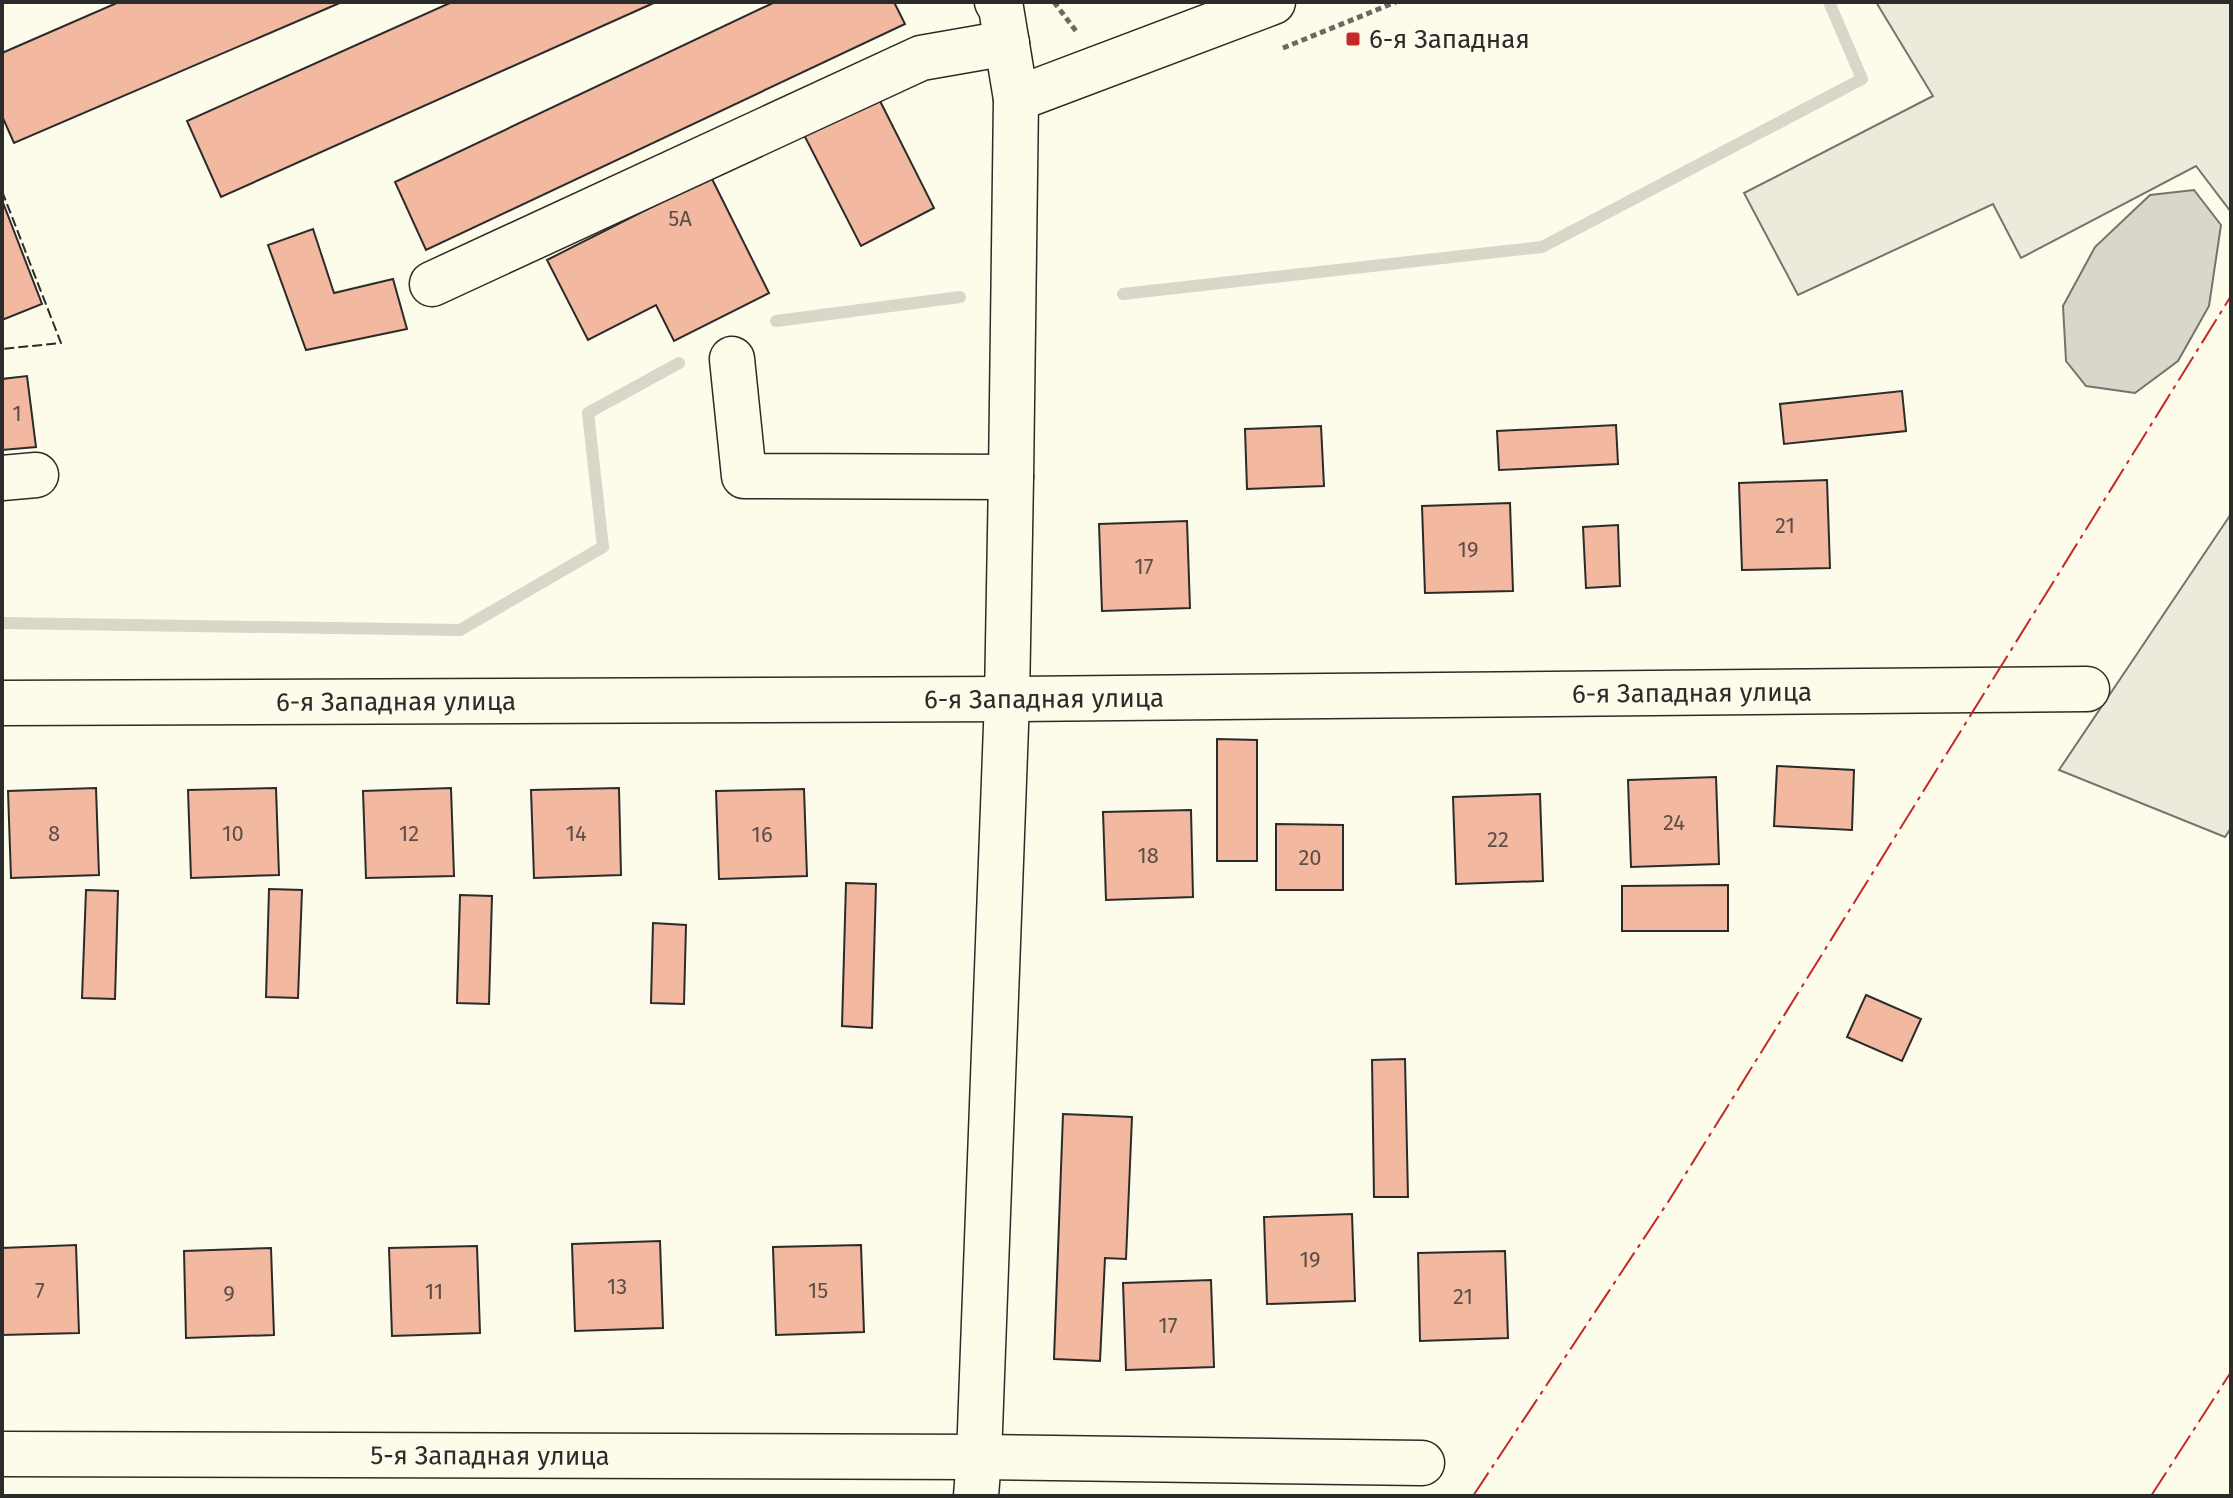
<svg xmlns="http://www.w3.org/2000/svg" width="2233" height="1498" viewBox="0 0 2233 1498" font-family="'Fira Sans',sans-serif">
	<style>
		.parking { fill: #eceadb; stroke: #74746e; stroke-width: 2 }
		.water { fill: #d8d7c9; stroke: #74746e; stroke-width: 2 }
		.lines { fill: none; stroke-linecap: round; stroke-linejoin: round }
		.stream { stroke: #d8d7c9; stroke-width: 12 }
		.building { fill: #f2b8a0; stroke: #2b2b2b; stroke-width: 2 }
		.minor-casing { stroke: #2b2b2b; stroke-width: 47 }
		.path { stroke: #6a6964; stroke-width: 5; stroke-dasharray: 6 4; stroke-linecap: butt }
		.minor { stroke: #fdfbea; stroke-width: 44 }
		.fence { stroke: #2b2b2b; stroke-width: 2; stroke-dasharray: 10 4; stroke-linecap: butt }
		.power { stroke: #c62828; stroke-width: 2; stroke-dasharray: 28 6 4 6; stroke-linecap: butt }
		.poi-dot { fill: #c62828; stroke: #fdfbea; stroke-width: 3 }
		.labels { text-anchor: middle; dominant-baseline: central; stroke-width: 6; stroke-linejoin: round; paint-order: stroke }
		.number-label { font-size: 22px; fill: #5d4e48 }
		.poi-label { font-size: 26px; fill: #2b2b2b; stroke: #fdfbea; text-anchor: start }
		.street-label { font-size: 26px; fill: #2b2b2b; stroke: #fdfbea }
	</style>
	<rect width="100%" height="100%" fill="#fdfbea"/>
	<!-- parking -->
	<path class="parking" d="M1876,2H2231V212L2196,166L2021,258L1993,204L1798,295L1744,193L1933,96Z
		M2231,514V828L2225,837L2059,770Z"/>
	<!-- water -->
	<path class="water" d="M2194,190L2221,225L2209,306L2178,361L2135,393L2086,386L2066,361L2063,306L2095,247L2150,195Z"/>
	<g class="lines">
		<!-- stream -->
		<path class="stream" d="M1123,294L1542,247L1862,79L1829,2
			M776,321L960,297
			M2,623L460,630L603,547L588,413L679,363"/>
	</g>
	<!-- building -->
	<path class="building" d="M119,2H342L14,143L2,116V53Z
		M452,2H656L221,197L187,121Z
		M775,2H894L905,24L426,250L395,182Z
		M878,97L934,208L861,246L804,135Z
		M711,177L769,293L674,341L656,305L588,340L547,260Z
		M2,200L42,304L2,320Z
		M313,229L334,293L393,279L407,329L306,350L268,245Z
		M27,376L36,447L2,450V379Z
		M1902,391L1906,431L1784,444L1780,404Z
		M1616,425L1618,464L1499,470L1497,431Z
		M1321,426L1324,486L1247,489L1245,429Z
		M1827,480L1830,568L1742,570L1739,483Z
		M1510,503L1513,591L1425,593L1422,506Z
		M1187,521L1190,608L1102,611L1099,524Z
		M1618,525L1620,586L1586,588L1583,527Z
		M1217,739L1257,740V861H1217Z
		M1777,766L1854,770L1852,830L1774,826Z
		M1716,777L1719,864L1631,867L1628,780Z
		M96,788L99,875L11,878L8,791Z
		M276,788L279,875L191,878L188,790Z
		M451,788L454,876L366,878L363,791Z
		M619,788L621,875L534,878L531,790Z
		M804,789L807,876L719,879L716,791Z
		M1540,794L1543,881L1456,884L1453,797Z
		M1191,810L1193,897L1106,900L1103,812Z
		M1276,824L1343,825V890H1276Z
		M846,883L876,884L872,1028L842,1026Z
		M1728,885V931H1622V886Z
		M269,889L302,890L298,998L266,997Z
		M86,890L118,891L115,999L82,998Z
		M460,895L492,896L489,1004L457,1003Z
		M653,923L686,925L684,1004L651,1003Z
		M1866,995L1921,1019L1902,1061L1847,1037Z
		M1405,1059L1408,1197H1374L1372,1060Z
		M1063,1114L1132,1117L1126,1259L1105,1258L1100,1361L1054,1359Z
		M1352,1214L1355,1301L1267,1304L1264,1217Z
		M660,1241L663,1328L575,1331L572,1244Z
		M76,1245L79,1333L2,1335V1248Z
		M861,1245L864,1332L776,1335L773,1247Z
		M477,1246L480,1333L392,1336L389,1248Z
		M271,1248L274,1335L186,1338L184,1251Z
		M1505,1251L1508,1338L1420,1341L1418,1253Z
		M1211,1280L1214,1367L1126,1370L1123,1283Z"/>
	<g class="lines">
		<defs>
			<g id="minor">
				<path d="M1016,99L1273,2"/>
				<path d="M432,284L921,58L1007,43"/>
				<path d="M732,359L744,476L1011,477"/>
				<path d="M2,478L36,475"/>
				<path id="s1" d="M2,703L1007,699L2087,689"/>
				<path id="s2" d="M2,1454L979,1457L1422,1463"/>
				<path d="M976,1496L979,1457L1007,699L1011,477L1016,99L1001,8L997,2"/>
			</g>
		</defs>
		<!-- minor casing -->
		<use href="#minor" class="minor-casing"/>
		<!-- path -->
		<path class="path" d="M1054,2L1076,31
			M1283,48L1396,2"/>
		<!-- minor -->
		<use href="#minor" class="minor"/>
		<!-- fence -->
		<path class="fence" d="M2,191L61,343L2,349"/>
		<!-- power -->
		<path class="power" d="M1473,1496L1670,1199L2231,296
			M2151,1496L2231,1372"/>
	</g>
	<!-- markers -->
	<rect class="poi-dot" x="1345" y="31" width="16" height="16" rx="4"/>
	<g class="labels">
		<!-- number labels -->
		<g class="number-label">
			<text x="680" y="218">5А</text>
			<text x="17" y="413">1</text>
			<text x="1785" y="525">21</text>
			<text x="1468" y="549">19</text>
			<text x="1144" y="566">17</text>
			<text x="1674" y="822">24</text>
			<text x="54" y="833">8</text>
			<text x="233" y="833">10</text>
			<text x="409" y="833">12</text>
			<text x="576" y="833">14</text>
			<text x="762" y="834">16</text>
			<text x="1498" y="839">22</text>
			<text x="1148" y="855">18</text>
			<text x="1310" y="857">20</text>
			<text x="1310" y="1259">19</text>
			<text x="617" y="1286">13</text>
			<text x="40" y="1290">7</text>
			<text x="818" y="1290">15</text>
			<text x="434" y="1291">11</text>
			<text x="229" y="1293">9</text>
			<text x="1463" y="1296">21</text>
			<text x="1168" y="1325">17</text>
		</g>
		<!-- poi labels -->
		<g class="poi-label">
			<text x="1369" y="39">6-я Западная</text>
		</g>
		<!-- street labels -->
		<g class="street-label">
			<text stroke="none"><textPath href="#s1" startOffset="1690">6-я Западная улица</textPath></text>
			<text stroke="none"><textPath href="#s1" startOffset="1042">6-я Западная улица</textPath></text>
			<text stroke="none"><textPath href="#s1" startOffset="394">6-я Западная улица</textPath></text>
			<text stroke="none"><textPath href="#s2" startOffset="488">5-я Западная улица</textPath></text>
		</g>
	</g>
	<!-- border -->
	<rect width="2233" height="1498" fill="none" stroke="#2b2b2b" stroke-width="8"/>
</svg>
